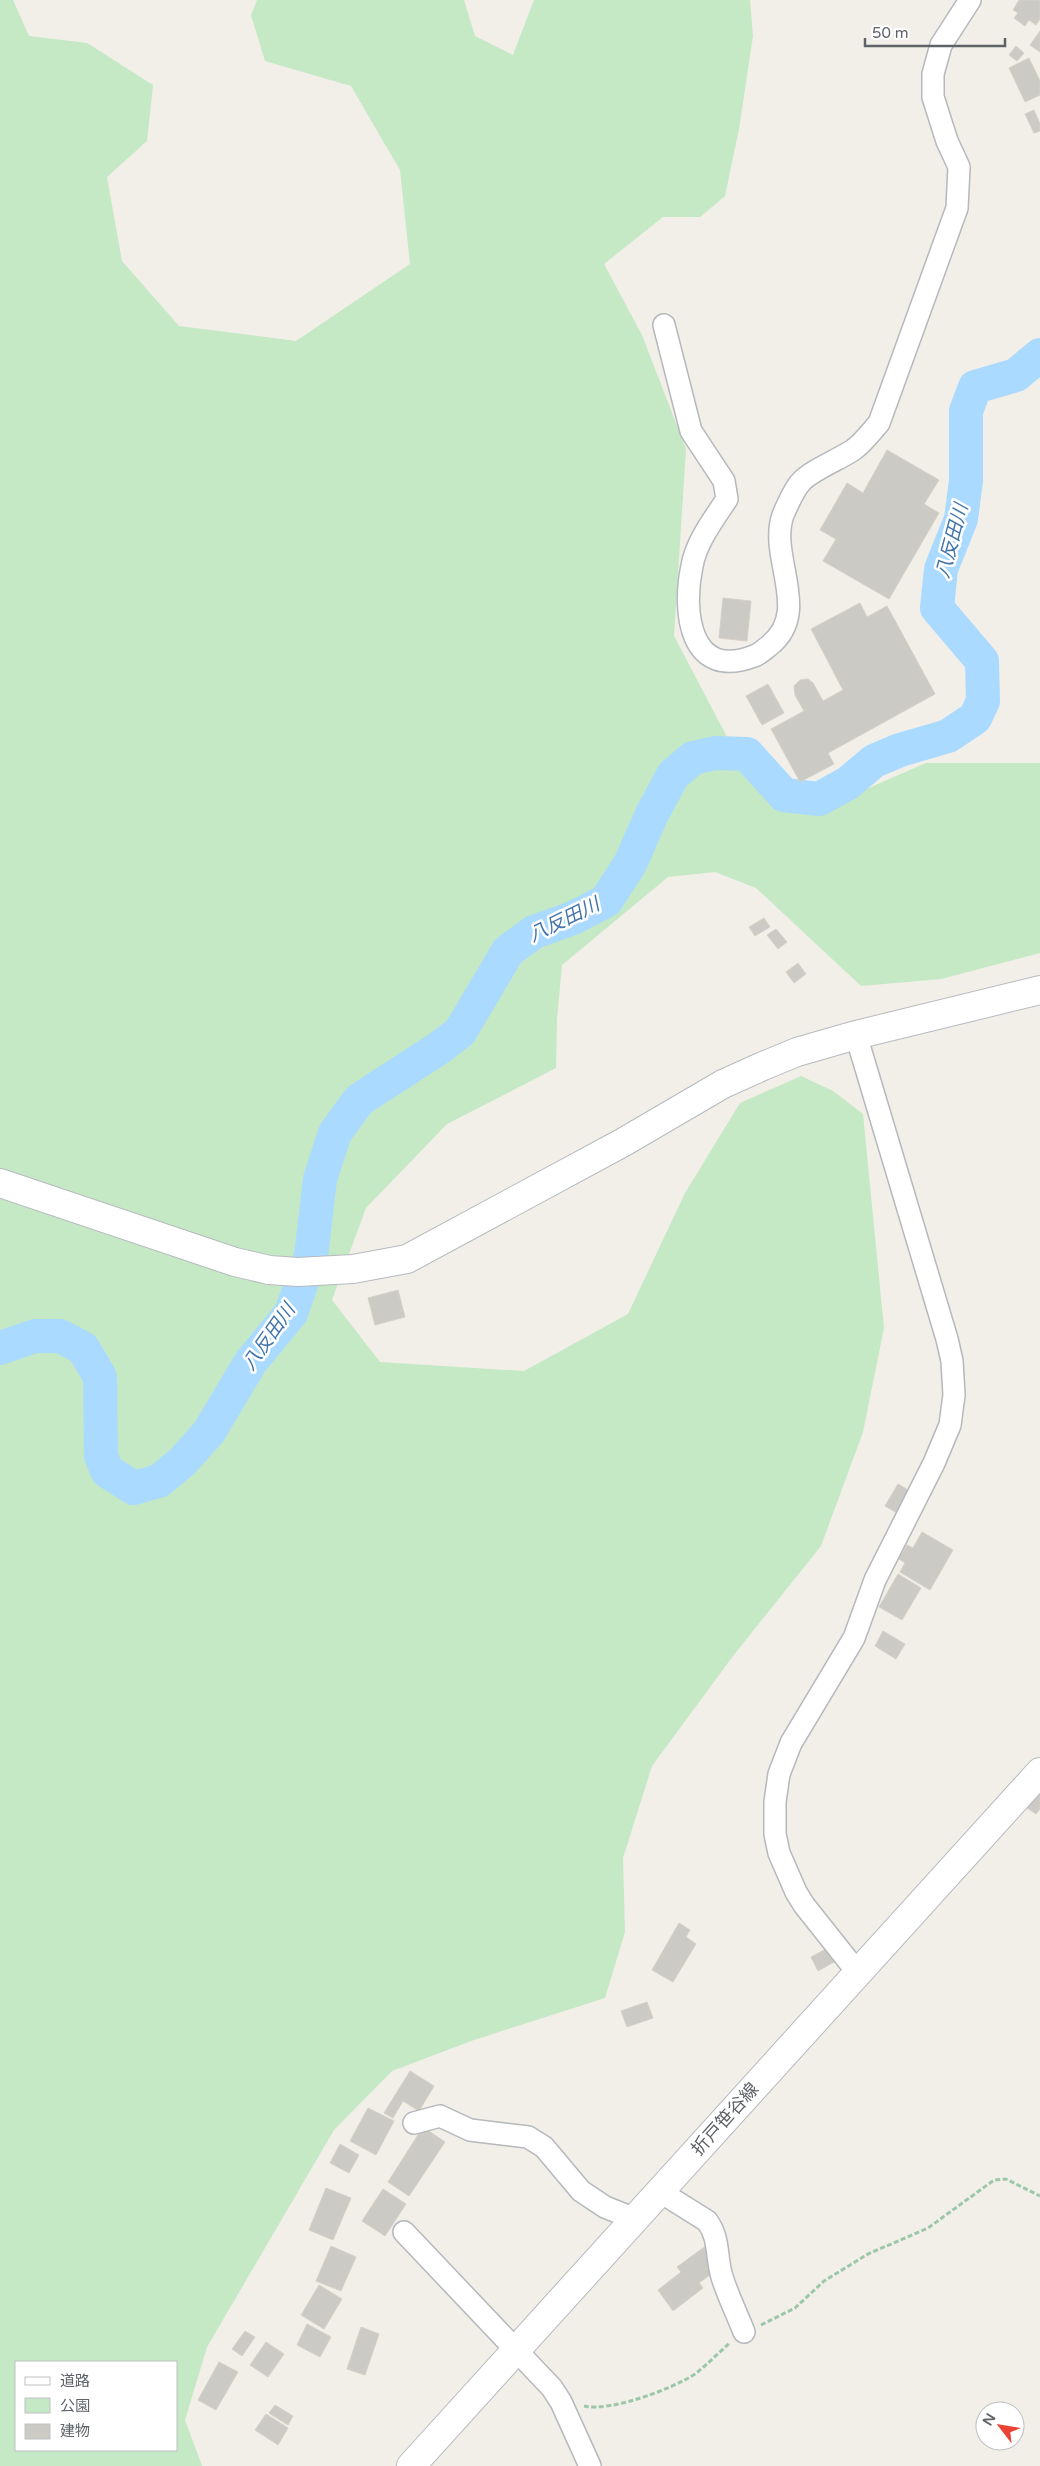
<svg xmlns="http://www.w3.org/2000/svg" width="1040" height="2466" viewBox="0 0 1040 2466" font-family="'Varela Round','Noto Sans JP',sans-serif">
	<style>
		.green { fill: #c5e8c5; fill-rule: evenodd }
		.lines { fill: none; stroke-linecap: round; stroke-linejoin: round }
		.river { stroke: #aadaff; stroke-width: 34 }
		.building { fill: #cccac5; stroke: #d6d1c6 }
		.street-casing { stroke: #b5b8bc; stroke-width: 24 }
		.secondary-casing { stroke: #b6babf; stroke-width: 30 }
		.path { stroke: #9cc7a9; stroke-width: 3; stroke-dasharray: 5 2.5; stroke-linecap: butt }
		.street { stroke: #fff; stroke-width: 21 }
		.secondary { stroke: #fff; stroke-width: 28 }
		.labels { text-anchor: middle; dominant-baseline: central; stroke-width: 5; stroke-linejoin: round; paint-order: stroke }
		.street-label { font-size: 18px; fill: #5f6368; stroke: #fff }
		.water-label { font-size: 19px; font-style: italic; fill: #4174aa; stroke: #fff }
	</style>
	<rect width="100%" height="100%" fill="#f1efe8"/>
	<!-- green -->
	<path class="green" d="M0,0H13L29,36L87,43L153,85L147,141L107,177L122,261L179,326L296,341L410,264L400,170L351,86L265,61L251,15L257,0H464L475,36L513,55L534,0H750L753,36L739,129L725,196L700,217H663L604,264L642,335L686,449L674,636L736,754L816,811L926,763H1040V953L941,979L861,986L756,888L715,872L668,877L562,965L557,1019L556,1068L447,1124L366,1208L332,1300L380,1362L524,1371L628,1314L685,1193L740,1103L801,1076L833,1091L863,1114L884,1328L863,1432L821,1546L733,1656L652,1766L623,1858L625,1932L605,1998L474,2040L392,2071L334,2130L207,2347L185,2420L202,2466H0ZM16,2362H176V2450H16Z"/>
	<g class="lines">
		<!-- river -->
		<path class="river" d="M0,1348L35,1336H60L83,1348L100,1377L101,1456L107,1471L134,1488L159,1481L182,1462L209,1432L250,1363L291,1313L311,1256L320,1179L335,1133L359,1100L439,1048L460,1032L508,951L534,932L573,918L606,901L630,864L652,814L673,775L693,758L715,753L747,754L784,795L819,799L848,783L874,761L900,750L948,736L975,718L983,701L982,661L937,608L941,569L961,519L966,481V411L975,387L1016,375L1040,355"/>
	</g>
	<!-- building -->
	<path class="building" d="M1019,0H1040V19L1036,25L1029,20L1025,26L1014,18L1018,13L1013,10Z
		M1040,31V52L1030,45Z
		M1016,46L1024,53L1017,61L1009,55Z
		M1029,58L1040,81V95L1025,102L1009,68Z
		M1034,110L1040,124V131L1034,133L1025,114Z
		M887,450L939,480L924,504L939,513L889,599L823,561L836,539L820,530L847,483L863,493Z
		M723,598L751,601L747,641L719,638Z
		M860,603L867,617L887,606L935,694L828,753L834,764L800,782L771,729L804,711L795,695L794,686L800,680L808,679L813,683L823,701L843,690L811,629Z
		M768,684L784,713L762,725L746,696Z
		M764,918L770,927L755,936L749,927Z
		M776,929L787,942L778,949L767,935Z
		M798,963L806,974L794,983L786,972Z
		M398,1290L405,1317L375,1325L368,1298Z
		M898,1484L910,1491L897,1513L885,1506Z
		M922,1532L953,1550L930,1590L900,1572L905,1563L899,1559L907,1545L913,1548Z
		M898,1574L921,1588L902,1620L879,1607Z
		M883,1631L905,1644L896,1659L875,1646Z
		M1040,1787V1809L1036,1814L1027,1808Z
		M679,1923L690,1930L686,1937L696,1944L673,1982L652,1970Z
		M826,1949L834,1962L818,1971L811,1957Z
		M647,2002L653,2018L627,2027L621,2011Z
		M410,2071L434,2086L419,2111L403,2101L393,2118L384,2113Z
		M368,2108L394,2121L376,2155L350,2141Z
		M423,2127L445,2142L409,2196L388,2182Z
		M340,2144L359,2155L349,2173L330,2163Z
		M326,2188L351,2198L333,2240L309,2230Z
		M383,2189L406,2204L385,2236L362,2221Z
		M707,2245L714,2255L707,2261L711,2266L707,2268L711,2274L699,2283L703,2288L673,2311L658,2290L681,2272L677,2267Z
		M331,2246L356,2257L341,2291L316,2281Z
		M319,2285L342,2299L324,2329L301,2315Z
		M307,2324L331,2337L320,2357L297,2345Z
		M361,2327L379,2334L365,2375L347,2369Z
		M245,2331L255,2337L242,2356L232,2349Z
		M266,2342L284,2354L268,2377L250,2365Z
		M219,2362L238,2372L216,2410L198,2400Z
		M275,2405L293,2416L288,2425L269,2413Z
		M266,2414L288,2428L278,2445L255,2430Z"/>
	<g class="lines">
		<defs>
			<path id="street" d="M664,325L691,431L724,481L727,499C714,519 696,542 692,566C682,612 690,681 754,656C760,654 765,649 770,645C812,611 768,557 783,515C787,506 794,489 801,482C810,471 840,459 853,450C863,443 871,432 879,423L957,208L959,167L947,141L933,97V74L941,45L970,0
				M856,1035L947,1339L952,1361L954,1395L950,1425L934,1463L875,1580L854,1638L791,1743L779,1774L775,1802V1834L779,1853L796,1892L804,1905L858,1973
				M414,2123L440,2116L470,2130L528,2137L544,2147L581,2191L605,2207L635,2219
				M659,2191L707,2221C720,2238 716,2258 722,2277C728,2296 737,2314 744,2332
				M404,2232L552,2388L561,2402L590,2466"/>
			<path id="secondary" d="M0,1183L235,1262L269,1270L298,1272L353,1269L407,1259L622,1143L723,1084L763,1066L797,1052L856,1035L1040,990
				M411,2466L1040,1772"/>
		</defs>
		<!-- street casing -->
		<use href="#street" class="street-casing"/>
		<!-- secondary casing -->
		<use href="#secondary" class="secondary-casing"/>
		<!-- path -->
		<path class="path" d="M761,2325L795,2308L824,2281L868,2254L928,2228L994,2180L1006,2179L1040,2196
			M584,2406C611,2412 672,2389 695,2374C707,2365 718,2353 730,2343"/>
		<!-- street -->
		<use href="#street" class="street"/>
		<!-- secondary -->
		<use href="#secondary" class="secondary"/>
	</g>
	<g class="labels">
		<!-- street labels -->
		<g class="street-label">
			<text transform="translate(725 2119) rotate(-48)">折戸笹谷線</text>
		</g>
		<!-- water labels -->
		<g class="water-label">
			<text transform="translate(952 541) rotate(-75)">八反田川</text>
			<text transform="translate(564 920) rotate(-26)">八反田川</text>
			<text transform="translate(269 1337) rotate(-55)">八反田川</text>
		</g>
	</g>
	<!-- legend -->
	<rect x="15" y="2361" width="162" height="90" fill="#ffffff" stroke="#bfc1c3"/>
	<rect x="25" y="2377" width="25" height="8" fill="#ffffff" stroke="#bfc1c3"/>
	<text x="60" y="2386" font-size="15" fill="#5f6368">道路</text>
	<rect x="25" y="2398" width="25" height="15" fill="#c5e8c5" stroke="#bfc1c3"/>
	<text x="60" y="2411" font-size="15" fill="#5f6368">公園</text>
	<rect x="25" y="2424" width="25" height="15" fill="#cccac5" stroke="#bfc1c3"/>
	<text x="60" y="2436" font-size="15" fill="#5f6368">建物</text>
	<!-- north arrow -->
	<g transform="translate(1000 2426) rotate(301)"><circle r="24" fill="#ffffff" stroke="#bfc1c3"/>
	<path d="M0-4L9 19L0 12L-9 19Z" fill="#ea4335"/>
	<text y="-8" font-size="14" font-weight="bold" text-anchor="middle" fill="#5f6368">N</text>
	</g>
	<!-- scale -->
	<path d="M865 38v8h140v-8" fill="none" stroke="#5f6368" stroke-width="2.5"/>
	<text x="872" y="38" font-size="15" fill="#5f6368" stroke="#ffffff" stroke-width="4" paint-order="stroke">50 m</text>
</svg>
